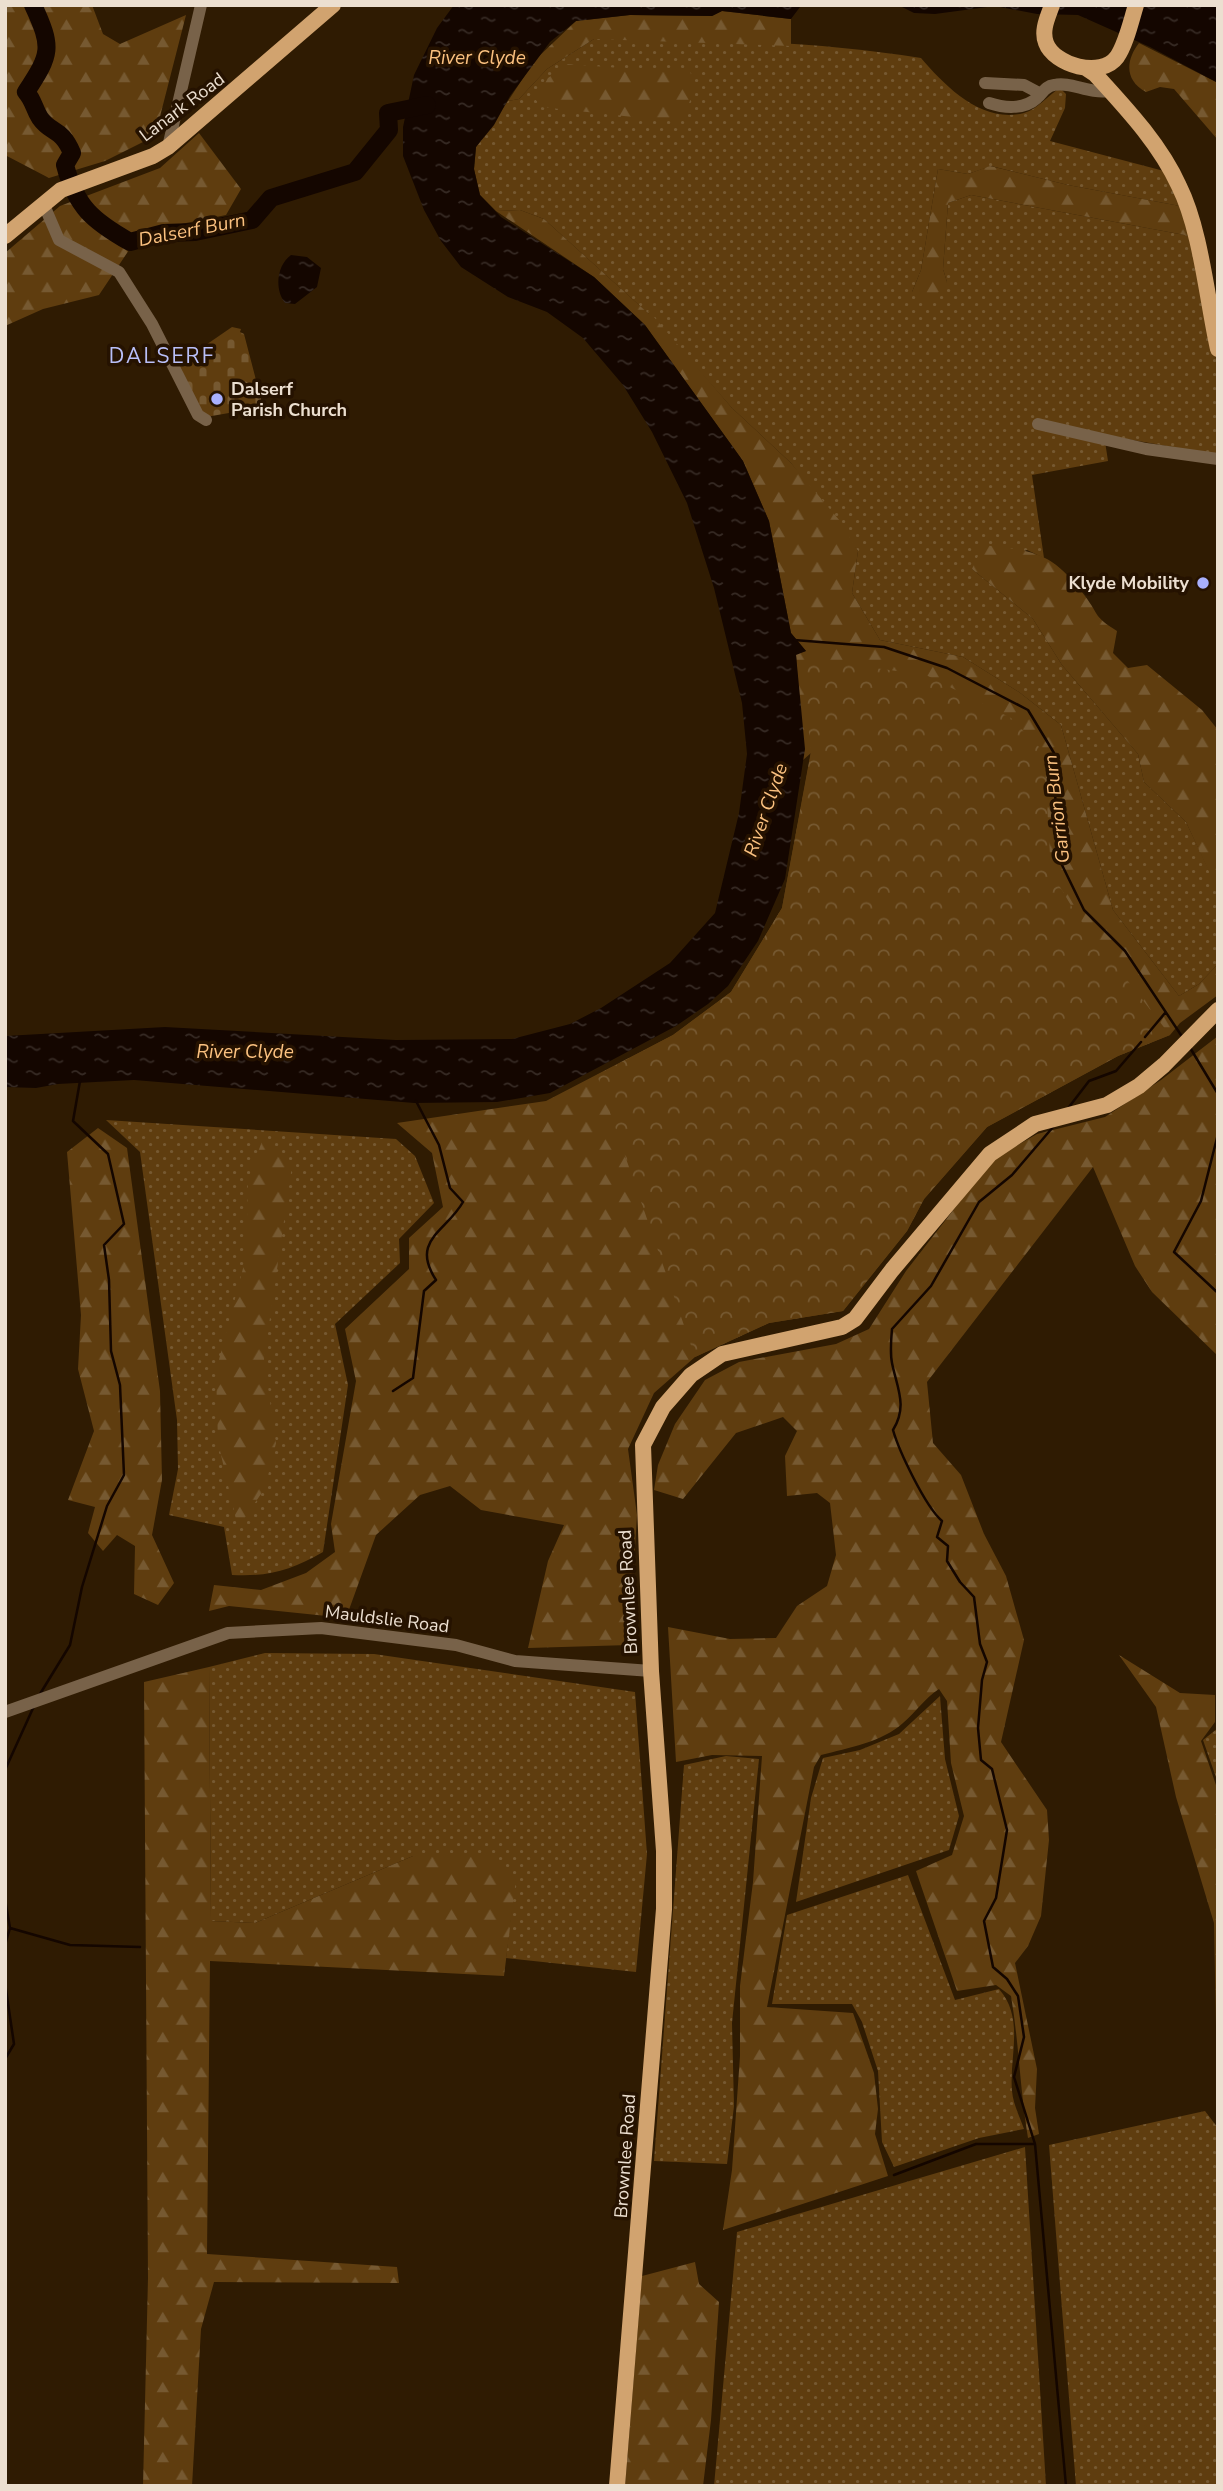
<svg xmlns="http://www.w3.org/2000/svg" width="1223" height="2491" viewBox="0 0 1223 2491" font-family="'Nunito Sans',sans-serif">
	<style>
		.grass { fill: url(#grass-dots) }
		.forest { fill: url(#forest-firs) }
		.cemetery { fill: url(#cemetery-stones) }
		.park { fill: url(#park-crowns) }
		.water { fill: url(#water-ripples) }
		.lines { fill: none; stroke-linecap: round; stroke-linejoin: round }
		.stream { stroke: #140600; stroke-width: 2.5 }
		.river { stroke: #140600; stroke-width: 18 }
		.minor { stroke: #786249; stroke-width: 12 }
		.major { stroke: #d1a36f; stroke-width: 16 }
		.poi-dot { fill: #a9b0fc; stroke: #251200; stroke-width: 2.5 }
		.labels { text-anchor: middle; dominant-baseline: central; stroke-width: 7; stroke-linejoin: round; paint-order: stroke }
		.street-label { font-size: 18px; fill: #ecdfd0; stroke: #251200 }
		.poi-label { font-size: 18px; font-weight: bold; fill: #ecdfd0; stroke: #251200; text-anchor: start }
		.water-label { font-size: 19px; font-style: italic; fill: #fbc17f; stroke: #251200 }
		.quarter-label { font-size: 21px; letter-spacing: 2px; fill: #b9bff8; stroke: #251200 }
	</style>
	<defs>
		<pattern id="grass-dots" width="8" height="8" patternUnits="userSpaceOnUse" patternTransform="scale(1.75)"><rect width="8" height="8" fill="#5f3d0f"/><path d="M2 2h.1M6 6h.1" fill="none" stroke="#765931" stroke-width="1.8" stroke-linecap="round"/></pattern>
		<pattern id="forest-firs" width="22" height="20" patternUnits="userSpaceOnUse" patternTransform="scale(1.75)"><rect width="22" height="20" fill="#5f3d0f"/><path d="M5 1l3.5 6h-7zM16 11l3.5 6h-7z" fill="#765931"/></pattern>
		<pattern id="cemetery-stones" width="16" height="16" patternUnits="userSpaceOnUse" patternTransform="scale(1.75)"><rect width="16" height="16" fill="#5f3d0f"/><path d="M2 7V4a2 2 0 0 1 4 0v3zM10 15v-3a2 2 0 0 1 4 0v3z" fill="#765931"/></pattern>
		<pattern id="park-crowns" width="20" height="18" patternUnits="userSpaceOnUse" patternTransform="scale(1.75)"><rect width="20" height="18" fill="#5f3d0f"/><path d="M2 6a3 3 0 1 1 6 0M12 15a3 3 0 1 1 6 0" fill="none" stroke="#765931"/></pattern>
		<pattern id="water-ripples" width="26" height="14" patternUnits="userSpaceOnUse" patternTransform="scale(1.75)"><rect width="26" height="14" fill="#140600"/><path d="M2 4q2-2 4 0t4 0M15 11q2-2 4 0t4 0" fill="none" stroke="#362a24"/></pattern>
	</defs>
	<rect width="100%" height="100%" fill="#2f1b02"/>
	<!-- grass -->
	<path class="grass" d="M594,39C702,38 815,41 921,58C945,86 982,124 1024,113C1037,110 1048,95 1060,88L1066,94L1065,108L1050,141L1164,171L1180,206L1068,185L991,166L968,174L938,169L921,270L912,292L947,282L943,269L948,203L971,195L1190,236L1218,368V455L1104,435L1108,461L1032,475L1044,558L1027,550L972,569L1033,619L1062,665L1138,754L1144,782L1186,822L1217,887L1218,964L1199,984L1179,996L1113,910L1061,725L1019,692L963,657L880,640L852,593L858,551L791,463L732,408L651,316L544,219L520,210L496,211L480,195L474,169L476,147L508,101L519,99L547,69Z
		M106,1120L396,1139L415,1156L434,1203L399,1239L400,1263L335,1324L348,1385L323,1552C292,1570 268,1577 232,1575L224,1527L169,1515L178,1469L177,1420L140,1152Z
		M265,1653L374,1654L635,1692L647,1854L636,1972L506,1958L515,1879L413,1856L255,1923L211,1921L209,1667Z
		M940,1696L945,1759L959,1816L949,1850L796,1902L811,1798L823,1758L860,1750L899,1734Z
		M1218,1728V1783L1203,1740Z
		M726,1756L759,1759L732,2023L734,2106L727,2164L654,2161L684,1765Z
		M908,1875L955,2000L999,1989C1025,2019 1009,2056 1012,2091C1013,2104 1020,2117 1024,2129L979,2138L894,2167L882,2142L878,2071L862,2022L852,2004H772L787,1915Z
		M1205,2111L1218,2128V2486H1076L1049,2145Z
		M1025,2147L1046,2486H714L737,2232Z"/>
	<!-- forest -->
	<path class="forest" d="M5,5H92L103,34L120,44L186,15L155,136L105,161L49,178L5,155Z
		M722,11L791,19V46L594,39L547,69L519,99L508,101L535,60L576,21L630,15L712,16Z
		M1139,43L1218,83V140L1174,89L1160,87L1146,92C1124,80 1126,60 1139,43Z
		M568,64L671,72L690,70C695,90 692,114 670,121L541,107L536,100L548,78Z
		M199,133L241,189L226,215L141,232L99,295L43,309L5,326V253L60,206L160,168Z
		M990,166L1068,185L1180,206L1190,236L971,195L948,203L943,269L947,282L930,302L912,292L921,270L938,169L968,174Z
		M520,210L544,219L649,314L648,310L732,408L791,463L840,521L858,551L852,593L880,640L963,657L1019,692L1061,725L1113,910L1179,996L1199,984L1218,964V995L1180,1023L1170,1035L1118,1056L987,1127L924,1199L907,1231L843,1311L769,1323L695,1357L654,1393L628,1449L637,1515L629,1645L528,1648L548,1561L564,1525L481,1510L450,1486L420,1495L376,1535L346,1618L229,1606L209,1611L214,1585L261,1590L306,1573L335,1552L331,1524L356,1381L345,1329L409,1269V1238L443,1207L432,1153L397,1123L546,1101L673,1035L731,992L782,908L811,753L803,760L796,654L806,651L791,633L769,521L743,461L645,325L594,277L496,211Z
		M983,545C1036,551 1052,552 1085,596C1100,616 1093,616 1117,631L1113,653L1128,668L1147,665L1202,710L1218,730V891L1186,822L1144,782L1138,754L1062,665L1033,619L972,569Z
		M1218,1036V1356L1152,1292L1135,1266L1093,1167L927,1382L933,1443L961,1475L984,1534L1006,1576L1024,1640L1001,1742L1047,1810L1049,1840L1041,1916L1028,1946L1015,1963L1037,2069L1035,2108L1039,2134L1028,2138C1020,2090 1019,2043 1011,1996L996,1985L957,1991L916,1871L952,1855L964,1816L951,1763L947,1701L939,1689C924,1699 917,1711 903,1723C882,1742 848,1748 821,1755L814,1767L767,2007L853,2013L874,2073L878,2109L875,2134L888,2176L723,2230L732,2170L740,2056V1986L753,1882L762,1756L712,1755L676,1762L668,1627L730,1639L776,1638L797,1606L827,1586L836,1555L830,1503L817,1493L787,1496L785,1456L797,1431L783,1417L736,1433L683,1499L654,1490L658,1465L675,1424L705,1380L739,1362L836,1344L869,1329L906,1271L993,1159L1037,1134L1105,1117L1161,1080Z
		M98,1128L127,1148L160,1391L162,1480L152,1535L174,1583L158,1605L134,1594L135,1546L117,1535L103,1551L88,1533L95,1507L68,1500L94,1431L78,1369L81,1315L67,1152Z
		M264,1136L292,1166L264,1359L276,1443L265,1488L238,1528L218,1442L216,1371L246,1257L248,1179Z
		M1119,1655L1180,1693L1215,1695V1722L1201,1741L1218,1791V2128L1214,1923L1176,1797L1156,1707Z
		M209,1667L211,1921L255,1923L413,1856L488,1857L516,1879L504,1976L210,1961L207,2254L397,2267L399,2283L214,2282L201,2329L192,2486H143L148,2278L144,1682Z
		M695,2262L699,2284L719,2302L711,2420L703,2486H625L642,2276Z"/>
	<!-- cemetery -->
	<path class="cemetery" d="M232,327L241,329L240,332L244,334L263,407L206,417L200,413L176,360L198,347L200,349Z"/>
	<!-- park -->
	<path class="park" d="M801,663L853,665L926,675L1011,718L1041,749L1045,768L1051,872L1078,917L1170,1035L1118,1056L987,1127L924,1199L907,1231L843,1311L769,1323L695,1357L597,1075L673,1035L731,992L782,908L811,751Z"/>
	<!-- water -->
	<path class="water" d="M454,5H844L800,7L791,19L722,11L712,16L630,15L576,21L550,42L510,96L494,125L476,147L474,169L480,195L501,217L594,277L645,325L743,461L769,521L791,633L806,651L796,655L805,749L785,879L758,941L728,986L708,1004L676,1026L550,1093L497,1102L414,1103L134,1080L58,1084L36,1088L5,1087V1036L165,1027L396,1040L512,1039L570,1024L601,1008L670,963L715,913L739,813L747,754L742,703L714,588L687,503L652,432L623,385L583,338L547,312L508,297L461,267L441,241L424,210L403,156V127L414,75L437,28Z
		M898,5H1218V83L1150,47L1078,15L1037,14L995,6L935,14L914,13Z
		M291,255L307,257L321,268L317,287L295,304L285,303C274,289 277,265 291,255Z"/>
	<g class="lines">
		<!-- stream -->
		<path class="stream" d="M794,640L884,647L947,668L1028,710L1054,753L1056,819L1062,865L1084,910L1125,951L1183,1038
			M1145,1037L1165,1013
			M1189,1046L1218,1094
			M1069,1107L1089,1081L1116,1071L1141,1042
			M1053,1127L1012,1175L979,1202L931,1286L892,1329C891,1340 890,1353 892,1363C897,1388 908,1406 893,1430C899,1451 925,1506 942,1521L937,1537L948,1546L947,1561L960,1582L974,1597L980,1644L987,1662L982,1680L978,1728L981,1760L992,1769L1007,1830L996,1898L984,1921L993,1967L1007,1979L1018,1996L1024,2037L1014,2077L1035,2144L1066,2486
			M1218,1134L1201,1201L1174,1252L1218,1293
			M393,1391L413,1378L424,1291L436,1280C410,1240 446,1232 463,1202L450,1188L439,1145L416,1101
			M40,1694L70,1645L82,1587L107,1506L124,1475L120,1385L111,1351L109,1280L104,1245L124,1224L108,1154L73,1121L80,1081
			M5,1770L34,1706
			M5,1899L10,1928L5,1945
			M10,1928L70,1945L140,1947
			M5,1983L14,2044L5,2059
			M894,2175L976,2144H1035"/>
		<!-- river -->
		<path class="river" d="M33,5C53,48 51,54 26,92C34,101 34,109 40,118C51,134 61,127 72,153L65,165C76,207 93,221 130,242L164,233L195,232L252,220L271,198L355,172L389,130L388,113L427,105"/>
		<!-- minor -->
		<path class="minor" d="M985,83L1024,85L1041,94
			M989,103C1004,108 1024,110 1037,98C1043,93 1045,86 1054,85C1071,81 1088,94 1109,91
			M168,147L201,5
			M44,205L59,240L119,272L152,324L198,415L206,420
			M1038,424L1146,449L1218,459
			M5,1712L228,1633L321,1628L456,1645L515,1661L651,1671"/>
		<!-- major -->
		<path class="major" d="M1052,5C1048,17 1041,30 1046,43C1054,65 1101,79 1117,57C1126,44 1131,21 1136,5
			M1086,68L1095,74C1126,108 1160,144 1179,186C1201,230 1207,300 1218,349
			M5,236L61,190L153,156L168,147L333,5
			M617,2486L664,1909V1851L651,1671L643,1445L663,1407L691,1375L722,1354L842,1327L855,1319L892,1270L990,1154L1035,1124L1107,1105L1139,1086L1164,1065L1218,1010"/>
	</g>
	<!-- markers -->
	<g class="poi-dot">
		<circle cx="217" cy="399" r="7"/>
		<circle cx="1203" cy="583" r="7"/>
	</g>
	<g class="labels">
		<!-- street labels -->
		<g class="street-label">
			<text transform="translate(182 107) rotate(-37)">Lanark Road</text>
			<text transform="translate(628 1592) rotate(-93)">Brownlee Road</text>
			<text transform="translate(387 1619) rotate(7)">Mauldslie Road</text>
			<text transform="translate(625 2156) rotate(-86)">Brownlee Road</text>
		</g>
		<!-- poi labels -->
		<g class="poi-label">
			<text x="231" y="389">Dalserf<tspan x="231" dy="21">Parish Church</tspan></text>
			<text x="1189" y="583" text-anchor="end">Klyde Mobility</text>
		</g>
		<!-- water labels -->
		<g class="water-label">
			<text x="477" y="58">River Clyde</text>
			<text transform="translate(192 230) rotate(-11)">Dalserf Burn</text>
			<text transform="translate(1057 809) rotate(-97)">Garrion Burn</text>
			<text transform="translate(766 810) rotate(-71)">River Clyde</text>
			<text x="245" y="1052">River Clyde</text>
		</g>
		<!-- quarter labels -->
		<g class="quarter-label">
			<text x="162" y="356">DALSERF</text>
		</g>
	</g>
	<!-- border -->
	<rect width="1223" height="2491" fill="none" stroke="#ecdfd0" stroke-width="14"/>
</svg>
